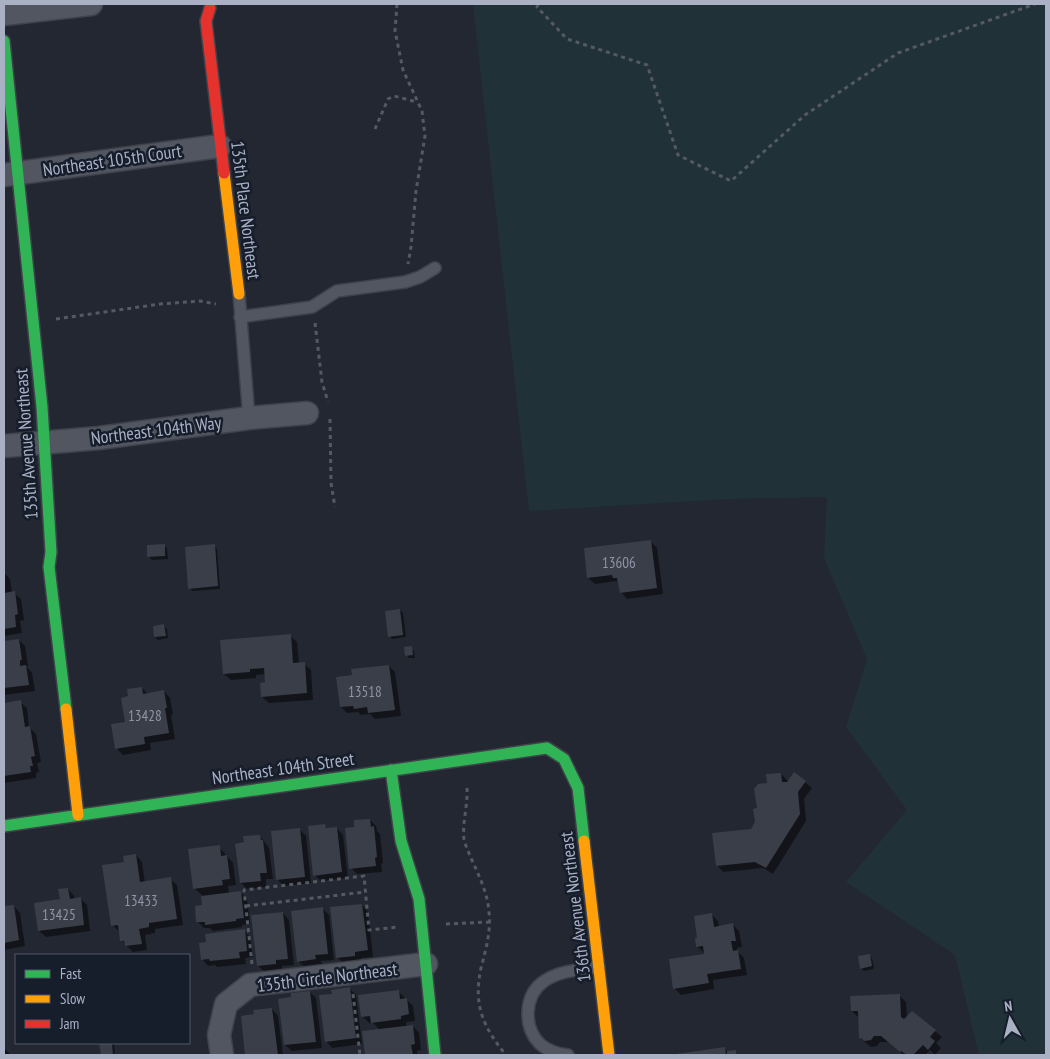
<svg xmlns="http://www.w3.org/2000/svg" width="1050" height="1059" viewBox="0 0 1050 1059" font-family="'PT Sans Narrow',sans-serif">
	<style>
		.green { fill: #203137 }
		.shadow { fill: #0007 }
		.building { fill: #3a3e48 }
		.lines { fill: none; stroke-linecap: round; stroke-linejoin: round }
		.lane-casing { stroke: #3f424a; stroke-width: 14 }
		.street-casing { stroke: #3f424a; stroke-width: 25 }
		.fast-casing { stroke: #3f424a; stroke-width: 14 }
		.slow-casing { stroke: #3f424a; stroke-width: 14 }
		.jam-casing { stroke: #3f424a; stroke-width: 14 }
		.path { stroke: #545962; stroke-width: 3; stroke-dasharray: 4 4; stroke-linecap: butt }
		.lane { stroke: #525660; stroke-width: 11 }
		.street { stroke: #525660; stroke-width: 22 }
		.fast { stroke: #30b455; stroke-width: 11 }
		.slow { stroke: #ff9f0a; stroke-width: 11 }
		.jam { stroke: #e5322d; stroke-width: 11 }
		.labels { text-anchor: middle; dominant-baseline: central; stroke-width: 5; stroke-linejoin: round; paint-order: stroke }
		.number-label { font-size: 15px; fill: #8e94a6 }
		.street-label { font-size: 18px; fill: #aab1c5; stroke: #161d2b }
	</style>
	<rect width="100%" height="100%" fill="#232731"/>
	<!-- green -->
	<path class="green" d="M473,4H1046V1055H979L955,955L846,882L907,810L846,727L867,659L824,558L827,497L727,499L529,511Z"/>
	<!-- shadow -->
	<path class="shadow" d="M650,541L657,548L663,594L627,599L621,592L619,583L617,581L595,584L588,578Z
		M164,545L167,548L168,559L152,560L149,557Z
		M214,546L217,549L220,589L192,591L190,588Z
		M4,573L10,579L12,593H14L21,599L24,620L20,621L22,633L4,636Z
		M400,610L403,613L406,637L392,639L389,636Z
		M164,626L167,629L168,638L158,640L155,637Z
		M290,636L297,642L299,664H304L311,670L313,700L269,703L262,697L266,684L265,674L256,675V678L231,680L224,674Z
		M19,640L25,646L28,666H26L32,673L35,691L4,695V642Z
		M411,648L414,651L415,658H409L406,655Z
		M389,666L395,672L401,716L375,719L370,714L361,715L358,712L347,713L341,707L353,676Z
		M142,688L148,694L164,691L170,698L173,714L171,715L175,739L150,743L151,750L123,755L116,748L127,723L130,697Z
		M20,702L27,708L29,727L36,734L41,762L37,763L39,772L36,773V778L4,783V704Z
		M781,774L788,781L805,782L812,788L804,799L806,821L773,874L763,868L723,872L717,865L752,830L756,823L759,810L768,784Z
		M370,820L376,826L377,831L380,834L383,863L381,864L382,872L357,874L351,868L356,828Z
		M325,826L328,829L337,828L343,835L348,878L321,881L314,875Z
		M299,829L306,836L311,883L284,886L278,880Z
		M260,836L269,848L273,879H266V887L247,889L241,883Z
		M219,847L233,863L236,885L228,886L229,894L241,893L247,899L250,924L242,925V927L213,931L210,928H204L198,922L203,906L202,895L194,888Z
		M136,855L142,862L145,883L170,879L177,885L183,925L155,929V933L145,935L147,950L133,952L122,941L120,932L112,925L126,863Z
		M68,889L74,896L75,899L80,898L87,905L90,931L46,937L39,931Z
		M362,905L368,912L373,957L361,958V962L344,964L337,957Z
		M14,906L20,913L25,946L4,950V908Z
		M322,908L329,915L334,960L321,961L322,965L304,967L298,961Z
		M283,913L289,920L294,965L282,966V970L265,972L258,966Z
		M711,914L718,921L719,927L733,925L739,931L742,947L737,948V951L744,958L747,975L713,980L714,989L681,995L674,988L706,955L697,946L699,939Z
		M244,931L250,937L253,957L245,958L246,964L217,967L215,965L208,966L202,959Z
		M869,955L872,958L874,969L864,971L861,968Z
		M350,989L356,995L362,1044L332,1048L326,1041L333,995Z
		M398,991L413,1006L415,1021L406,1022L407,1027L413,1026L419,1033L421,1050L417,1051L418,1055H367L364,1032L380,1030L372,1022L369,1023L362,1016Z
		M310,992L316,998L322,1048L292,1051L285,1045Z
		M900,996L906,1002L907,1018L912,1012L942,1037L936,1043L941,1048L935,1055L930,1050L925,1055H904L889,1042H880L877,1046L871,1047L860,1038L859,1018L852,1011Z
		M272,1009L278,1016L283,1055H247L242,1017L255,1015Z
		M100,1043H114L115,1055H102Z
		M4,1048L10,1054V1055H4Z
		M724,1048L728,1052L736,1051L739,1055H677Z"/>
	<!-- building -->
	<path class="building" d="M651,540L657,588L620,593L617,578H613L612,575L587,578L584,548Z
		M165,544V556L147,557V545Z
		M215,544L218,586L188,589L185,547Z
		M15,591L18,614L15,615L16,627L4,629V593Z
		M400,609L403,635L388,637L385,611Z
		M164,624L166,636L154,637L153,626Z
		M291,634L293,663L305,662L307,693L261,697L260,683L265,682L264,668L250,669V672L223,674L220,640Z
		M19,639L22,660H20V666L26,665L29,685L4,688V641Z
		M412,646L413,655L405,656L404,647Z
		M389,665L395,710L368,713L367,707L354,709L353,706L340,707L336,677L352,675L351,669Z
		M142,687L143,694L164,690L167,708H165L169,733L144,737L145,744L115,749L111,724L125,722L121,698L128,696L127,689Z
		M21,700L25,727L30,726L35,756L31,757L33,766H30L31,772L4,776V703Z
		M794,772L806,781L798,792L800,814L766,868L755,862L716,866L712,833L751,829L755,822L753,809L757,808L754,789L758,784L767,783L766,774L781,773L782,782H787Z
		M370,819L371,827L374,826L377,857L375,858L376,866L349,869L345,828L354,827V820Z
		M325,824L326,828L337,827L342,872L313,876L308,826Z
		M300,828L305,877L276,880L271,831Z
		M260,835L261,840H263L267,873H260L261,881L240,883L235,844L244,842L243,836Z
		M220,845L221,856L227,855L230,879L222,880L223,885L193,889L188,849Z
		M136,854L140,882L171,877L177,919L149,923V927L139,929L142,944L125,946L124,941H120L118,925L111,926L102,865L124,862L123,856Z
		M68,888L70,899L81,897L84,925L38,931L34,903L60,899L58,889Z
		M241,891L244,918L236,919V921L205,925V922H196L195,906L202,905L201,896Z
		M362,904L368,950L355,952V956L336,958L330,907Z
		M14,905L19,940L4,943V906Z
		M323,907L328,954L315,955L316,959L297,962L291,911Z
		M283,912L288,959L276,960V964L257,966L251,915Z
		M712,913L714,927L733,923L736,941H731L733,951L738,950L741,969L707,974L709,983L673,989L669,959L704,954L703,946L696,947L695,938H697L694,916Z
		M245,929L247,951L239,952L240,958L210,961L209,959L201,960L199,943L206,942L205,934Z
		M870,954L872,966L860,969L858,956Z
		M350,987L356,1038L325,1042L319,995L332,994L331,990Z
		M399,990L400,999L407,998L409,1014L401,1016V1019L371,1023L370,1016L361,1017L358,995Z
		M310,991L316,1042L284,1045L278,999L291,997V993Z
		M900,994L901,1017L904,1019L912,1011L936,1030L930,1037L935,1041L928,1050L923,1045L913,1055H907L901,1051L900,1052L881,1036H874L871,1040L864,1041L861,1038L859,1039L858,1011H851L850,996Z
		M272,1008L278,1055H245L241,1016L254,1014L253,1010Z
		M413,1025L415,1044L411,1045L413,1055H365L362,1031Z
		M99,1043H112L113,1055H101Z
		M725,1047L726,1055H676V1054Z
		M736,1050L737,1055H727V1051Z"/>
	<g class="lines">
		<defs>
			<path id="lane" d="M239,294L249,418
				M240,317L312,307L337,291L405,282L420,277L435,268
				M568,1055C557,1054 548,1051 540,1044C523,1027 524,996 543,982C559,970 581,970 599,967"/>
			<path id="street" d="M4,14L91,4
				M4,175L220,146
				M4,446L99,438L249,418L307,413
				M222,1055L219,1035L226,1004L250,985L426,964"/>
			<path id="fast" d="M4,41L42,407L51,552L49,567L66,709
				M391,770L401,841L419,899L435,1055
				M4,826L547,748L564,759L578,788L584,841"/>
			<path id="slow" d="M224,173L239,294
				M66,709L78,815
				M584,841L609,1055"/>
			<path id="jam" d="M210,8L206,21L224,173"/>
		</defs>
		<!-- lane casing -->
		<use href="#lane" class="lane-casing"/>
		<!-- street casing -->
		<use href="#street" class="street-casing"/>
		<!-- fast casing -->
		<use href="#fast" class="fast-casing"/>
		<!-- slow casing -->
		<use href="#slow" class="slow-casing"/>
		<!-- jam casing -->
		<use href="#jam" class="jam-casing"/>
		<!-- path -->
		<path class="path" d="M397,4L395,31L403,70L422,111L425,136L416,191L411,247L408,264
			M538,4L537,7L567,39L647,65L678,155L731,181L805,115L898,53L1035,4
			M375,129L388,99L394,96L417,102
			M56,319L160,304L200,301L216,304
			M315,323L322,382L328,402
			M330,419L331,483L335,507
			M467,788C468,805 462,823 464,840C472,865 487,885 489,912C491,932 486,949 481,968C473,1005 483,1027 506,1055
			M246,906L365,892
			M446,924L490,922
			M252,964L244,890L364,876L369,930L399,927
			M353,994L360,1055"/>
		<!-- lane -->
		<use href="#lane" class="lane"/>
		<!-- street -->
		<use href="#street" class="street"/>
		<!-- fast -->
		<use href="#fast" class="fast"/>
		<!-- slow -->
		<use href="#slow" class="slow"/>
		<!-- jam -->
		<use href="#jam" class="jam"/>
	</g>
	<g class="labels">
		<!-- number labels -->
		<g class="number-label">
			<text x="619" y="562">13606</text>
			<text x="365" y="691">13518</text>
			<text x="145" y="715">13428</text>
			<text x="141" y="900">13433</text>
			<text x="59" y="914">13425</text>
		</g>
		<!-- street labels -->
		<g class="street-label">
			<text transform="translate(112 160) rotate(-8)">Northeast 105th Court</text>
			<text transform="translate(246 210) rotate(83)">135th Place Northeast</text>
			<text transform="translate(156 430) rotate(-7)">Northeast 104th Way</text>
			<text transform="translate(26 444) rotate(-94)">135th Avenue Northeast</text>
			<text transform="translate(283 768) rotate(-8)">Northeast 104th Street</text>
			<text transform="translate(575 907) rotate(-97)">136th Avenue Northeast</text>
			<text transform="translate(327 977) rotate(-7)">135th Circle Northeast</text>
		</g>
	</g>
	<!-- border -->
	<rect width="1050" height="1059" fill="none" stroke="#aab1c5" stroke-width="10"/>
	<!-- legend -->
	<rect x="15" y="954" width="175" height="90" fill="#161d2b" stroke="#515869"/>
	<rect x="25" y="970" width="25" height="8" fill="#30b455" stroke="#515869"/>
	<text x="60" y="979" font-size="15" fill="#aab1c5">Fast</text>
	<rect x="25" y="995" width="25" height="8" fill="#ff9f0a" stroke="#515869"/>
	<text x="60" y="1004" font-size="15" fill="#aab1c5">Slow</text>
	<rect x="25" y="1020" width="25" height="8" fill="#e5322d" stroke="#515869"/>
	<text x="60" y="1029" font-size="15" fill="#aab1c5">Jam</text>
	<!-- north arrow -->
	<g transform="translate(1010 1019) rotate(352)" stroke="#161d2b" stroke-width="4" paint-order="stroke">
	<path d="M0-4L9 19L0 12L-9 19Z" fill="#aab1c5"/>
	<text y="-8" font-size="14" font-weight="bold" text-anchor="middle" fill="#aab1c5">N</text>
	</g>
</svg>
